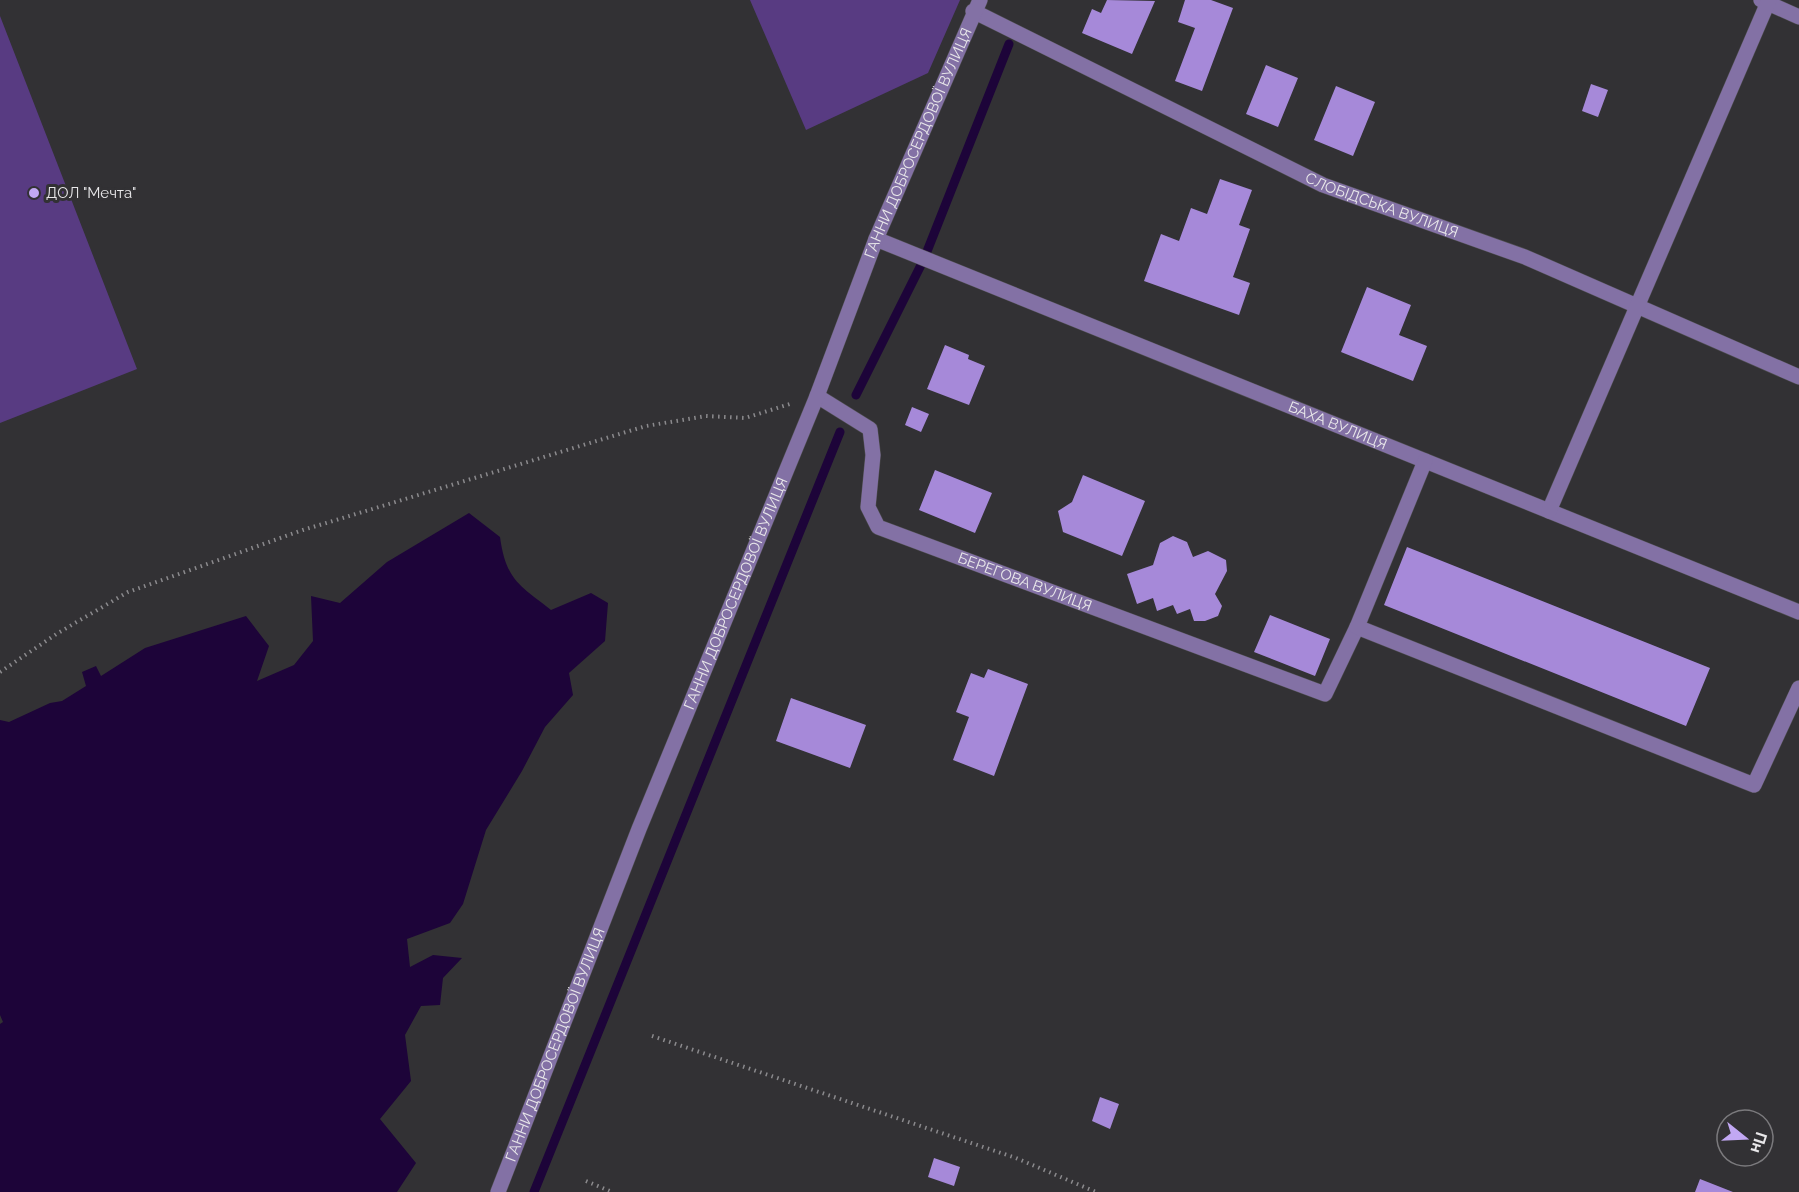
<svg xmlns="http://www.w3.org/2000/svg" width="1799" height="1192" viewBox="0 0 1799 1192" font-family="Raleway,sans-serif">
	<style>
		.green { fill: #583b82 }
		.water { fill: #1d0439 }
		.lines { fill: none; stroke-linecap: round; stroke-linejoin: round }
		.stream { stroke: #1d0439; stroke-width: 9 }
		.building { fill: #a689d9 }
		.minor-casing { stroke: #4f4e51; stroke-width: 16 }
		.path { stroke: #8b8a8d; stroke-width: 4; stroke-dasharray: 1.5 4.5; stroke-linecap: butt }
		.minor { stroke: #8371a5; stroke-width: 15 }
		.poi-dot { fill: #c2a8f3; stroke: #323134; stroke-width: 2 }
		.labels { text-anchor: middle; dominant-baseline: central; stroke-width: 6; stroke-linejoin: round; paint-order: stroke }
		.street-label { font-size: 15px; fill: #e9e8ea; stroke: #323134 }
		.poi-label { font-size: 15px; fill: #e9e8ea; stroke: #323134; text-anchor: start }
	</style>
	<rect width="100%" height="100%" fill="#323134"/>
	<!-- green -->
	<path class="green" d="M750,0H960L928,73L806,130Z
		M0,16L137,369L0,423Z"/>
	<!-- water -->
	<path class="water" d="M469,513L500,537C506,580 519,585 551,610L591,593L608,603L605,641L569,673L573,695L545,727L522,771L486,830L463,904L450,923L407,939L410,967L433,955L462,958L443,978L440,1005L421,1006L405,1035L411,1081L380,1119L416,1163L397,1192H0V1024L3,1022L0,1015V720L9,722L50,703L62,701L86,686L82,672L96,666L101,676L145,648L246,616L269,646L257,681L294,665L313,641L311,596L340,603L387,562Z"/>
	<g class="lines">
		<!-- stream -->
		<path class="stream" d="M856,395L924,259L1009,44
			M534,1192L840,432"/>
	</g>
	<!-- building -->
	<path class="building" d="M1107,0L1155,1L1132,54L1082,33L1092,9L1101,13Z
		M1185,0H1211L1233,8L1202,91L1175,81L1195,28L1178,22Z
		M1266,65L1298,78L1278,127L1246,114Z
		M1591,84L1608,90L1598,117L1582,111Z
		M1336,86L1375,102L1353,156L1314,140Z
		M1220,179L1252,190L1239,225L1250,229L1233,277L1250,283L1239,315L1144,281L1161,234L1179,241L1191,208L1207,214Z
		M1367,287L1411,305L1399,335L1427,346L1413,381L1341,352Z
		M945,345L969,355L968,359L985,366L969,405L927,389Z
		M912,407L929,414L921,432L905,425Z
		M935,470L992,493L975,533L919,510Z
		M1083,475L1145,501L1122,556L1063,532L1058,511L1072,502Z
		M1173,536L1187,542L1193,557L1208,551L1226,560L1227,571L1215,594L1222,606L1218,616L1205,621H1194L1190,609L1177,614L1173,605L1157,611L1153,598L1137,604L1127,574L1153,565L1160,543Z
		M1407,547L1710,668L1686,726L1384,605Z
		M1270,615L1330,639L1315,676L1254,652Z
		M988,669L1028,684L994,776L953,760L969,717L956,712L971,673L984,678Z
		M791,698L866,725L850,768L776,741Z
		M1100,1097L1119,1104L1110,1129L1092,1121Z
		M934,1158L960,1167L954,1186L928,1177Z
		M1700,1179L1733,1192H1695Z"/>
	<g class="lines">
		<defs>
			<g id="minor">
				<path d="M1761,0L1799,17"/>
				<path id="s1" d="M973,11L1323,185L1525,257L1799,377"/>
				<path id="s2" d="M876,239L1799,612"/>
				<path id="s3" d="M817,396L870,429L873,455L868,507L878,527L1325,694L1357,627"/>
				<path d="M1425,461L1357,627L1754,785L1799,688"/>
				<path d="M1549,511L1769,0"/>
				<path id="s4" d="M498,1192L639,829L817,396L876,239L980,0"/>
			</g>
		</defs>
		<!-- minor casing -->
		<use href="#minor" class="minor-casing"/>
		<!-- path -->
		<path class="path" d="M0,672L58,633L128,592L303,530L646,426L706,416L745,418L790,404
			M652,1036L1016,1158L1096,1192
			M586,1181L612,1192"/>
		<!-- minor -->
		<use href="#minor" class="minor"/>
	</g>
	<!-- markers -->
	<circle class="poi-dot" cx="34" cy="193" r="6"/>
	<g class="labels">
		<!-- street labels -->
		<g class="street-label">
			<text stroke="none"><textPath href="#s4" startOffset="1130">ГАННИ ДОБРОСЕРДОВОЇ ВУЛИЦЯ</textPath></text>
			<text stroke="none"><textPath href="#s1" startOffset="453">СЛОБІДСЬКА ВУЛИЦЯ</textPath></text>
			<text stroke="none"><textPath href="#s2" startOffset="498">БАХА ВУЛИЦЯ</textPath></text>
			<text stroke="none"><textPath href="#s3" startOffset="320">БЕРЕГОВА ВУЛИЦЯ</textPath></text>
			<text stroke="none"><textPath href="#s4" startOffset="644">ГАННИ ДОБРОСЕРДОВОЇ ВУЛИЦЯ</textPath></text>
			<text stroke="none"><textPath href="#s4" startOffset="158">ГАННИ ДОБРОСЕРДОВОЇ ВУЛИЦЯ</textPath></text>
		</g>
		<!-- poi labels -->
		<g class="poi-label">
			<text x="46" y="193">ДОЛ "Мечта"</text>
		</g>
	</g>
	<!-- north arrow -->
	<g transform="translate(1745 1138) rotate(108)"><circle r="28" fill="#323134" stroke="#7b7a7d" stroke-width="1.5"/>
	<path d="M0-4.5L10 22L0 15L-10 22Z" fill="#c2a8f3"/>
	<text y="-9" font-size="16" font-weight="bold" text-anchor="middle" fill="#e9e8ea">Пн</text>
	</g>
</svg>
